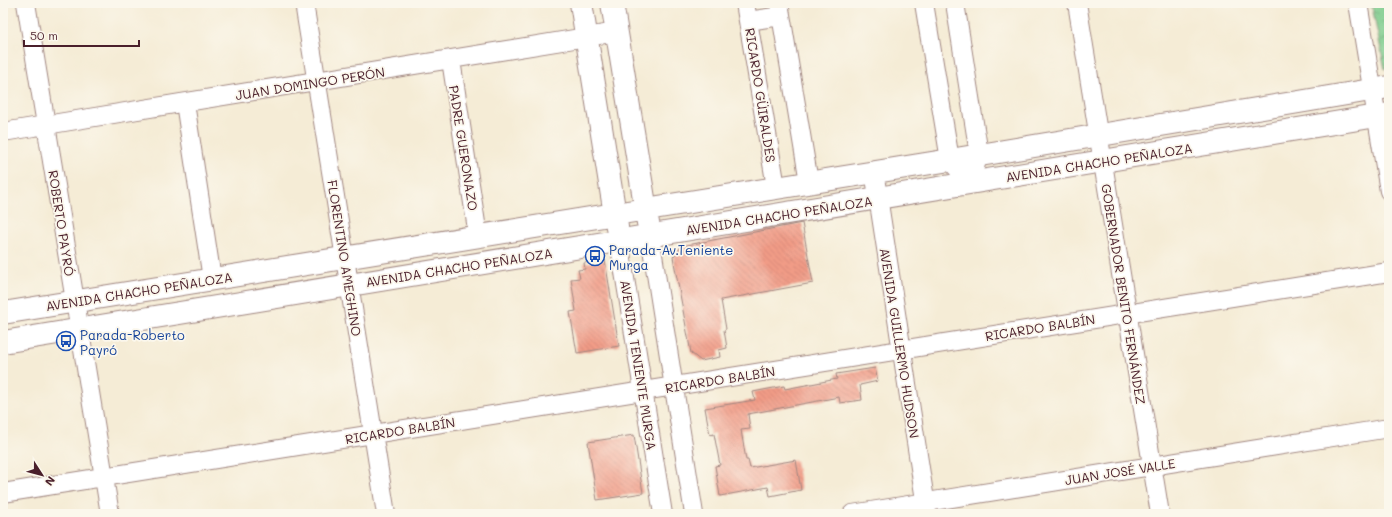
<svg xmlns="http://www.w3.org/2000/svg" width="1392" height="517" viewBox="0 0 1392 517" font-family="Mali,sans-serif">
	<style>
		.park { fill: url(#park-crowns); stroke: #64765c }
		.building { fill: url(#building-back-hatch) }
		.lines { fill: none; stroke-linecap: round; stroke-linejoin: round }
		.minor-casing { stroke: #a08680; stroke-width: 20 }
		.major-casing { stroke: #a08680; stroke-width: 24 }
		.minor { stroke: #fff; stroke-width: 18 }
		.major { stroke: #fff; stroke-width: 22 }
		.labels { text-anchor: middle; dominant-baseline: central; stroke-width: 3.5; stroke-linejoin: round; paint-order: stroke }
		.street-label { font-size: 13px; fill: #4a1f2b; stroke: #fbf7ec }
		.transit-label { font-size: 13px; fill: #164399; stroke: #fbf7ec; text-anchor: start }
	</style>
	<defs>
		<pattern id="park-crowns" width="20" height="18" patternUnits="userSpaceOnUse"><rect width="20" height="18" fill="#7dcc8c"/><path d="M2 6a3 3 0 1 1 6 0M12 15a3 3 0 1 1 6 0" fill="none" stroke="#68a573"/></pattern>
		<pattern id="building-back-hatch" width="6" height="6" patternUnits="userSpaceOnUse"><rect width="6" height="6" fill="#f29c87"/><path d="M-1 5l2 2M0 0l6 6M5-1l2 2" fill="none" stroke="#c67f6f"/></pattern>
	</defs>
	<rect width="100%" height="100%" fill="#fbf7ec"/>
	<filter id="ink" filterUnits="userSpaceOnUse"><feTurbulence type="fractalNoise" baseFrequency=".025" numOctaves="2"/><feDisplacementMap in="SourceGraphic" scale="8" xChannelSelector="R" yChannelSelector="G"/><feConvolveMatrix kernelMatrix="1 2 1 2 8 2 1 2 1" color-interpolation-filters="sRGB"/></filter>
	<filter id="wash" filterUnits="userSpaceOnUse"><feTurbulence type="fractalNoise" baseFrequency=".012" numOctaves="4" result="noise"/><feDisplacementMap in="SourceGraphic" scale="16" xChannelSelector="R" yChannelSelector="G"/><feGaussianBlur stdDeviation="0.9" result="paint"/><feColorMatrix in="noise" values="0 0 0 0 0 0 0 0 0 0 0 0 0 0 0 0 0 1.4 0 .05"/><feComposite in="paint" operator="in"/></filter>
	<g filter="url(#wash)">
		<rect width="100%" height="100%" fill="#f5ecd6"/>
		<!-- park -->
		<path class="park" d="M1371,3H1389V68L1385,69Z"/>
		<g id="blocks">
			<!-- building -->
			<path class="building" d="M802,223L813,283L721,300L726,329L724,330L727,348L719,350L720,357L701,361L691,353L673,257L682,246Z
				M605,260L619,346L577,353L570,312L576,311L571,279L580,278L578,270L585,269L584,263Z
				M875,368L878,381L860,385L862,400L840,403L839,397L748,414L750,429L741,430L746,460H748L750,468L796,460L801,490L770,496L768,487L720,496L715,466L720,465L714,434L710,435L705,408L755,400L753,392L784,386L785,389L837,379L836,374Z
				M634,435L643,493L597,500L588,442Z"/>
		</g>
	</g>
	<g filter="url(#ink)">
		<use href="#blocks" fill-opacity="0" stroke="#a08680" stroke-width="1"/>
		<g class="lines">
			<defs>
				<path id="minor" d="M26,3L110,514
					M304,3L386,514
					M745,3L776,187
					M779,3L809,182
					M924,3L950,160L970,183
					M955,3L979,154L970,183
					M1077,3L1160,514
					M1358,3L1389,191
					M748,21L781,16
					M451,60L478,236
					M185,103L212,279
					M3,132L617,32
					M874,171L927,513
					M650,236L694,514
					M619,241L663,514
					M3,493L1389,272
					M852,514L1389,428"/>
				<path id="major" d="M581,3L617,227
					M612,3L648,223
					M3,313L950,160L1389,87
					M3,342L1389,114"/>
			</defs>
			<!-- minor casing -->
			<use href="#minor" class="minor-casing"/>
			<!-- major casing -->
			<use href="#major" class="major-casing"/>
			<!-- minor -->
			<use href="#minor" class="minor"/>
			<!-- major -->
			<use href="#major" class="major"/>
		</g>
	</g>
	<!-- icons -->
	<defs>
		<symbol id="bus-ring" viewBox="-11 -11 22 22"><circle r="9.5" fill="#fbf7ec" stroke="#1a4fb4" stroke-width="1.5"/><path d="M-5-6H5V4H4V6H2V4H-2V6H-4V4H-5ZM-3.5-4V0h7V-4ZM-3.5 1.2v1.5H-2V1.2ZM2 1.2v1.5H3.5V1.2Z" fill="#1a4fb4"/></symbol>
	</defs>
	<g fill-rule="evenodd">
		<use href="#bus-ring" x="584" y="245" width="22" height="22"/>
		<use href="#bus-ring" x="55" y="330" width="22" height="22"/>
	</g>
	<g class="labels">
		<!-- street labels -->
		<g class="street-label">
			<text transform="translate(310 83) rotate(-9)">JUAN DOMINGO PERÓN</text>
			<text transform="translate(761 95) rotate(81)">RICARDO GÜIRALDES</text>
			<text transform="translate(464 148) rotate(81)">PADRE GUERONAZO</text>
			<text transform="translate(1099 162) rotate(-9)">AVENIDA CHACHO PEÑALOZA</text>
			<text transform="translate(779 215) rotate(-9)">AVENIDA CHACHO PEÑALOZA</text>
			<text transform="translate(62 223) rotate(81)">ROBERTO PAYRÓ</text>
			<text transform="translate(345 258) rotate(81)">FLORENTINO AMEGHINO</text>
			<text transform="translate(459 267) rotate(-9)">AVENIDA CHACHO PEÑALOZA</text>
			<text transform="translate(139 291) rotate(-9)">AVENIDA CHACHO PEÑALOZA</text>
			<text transform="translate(1124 294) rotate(81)">GOBERNADOR BENITO FERNÁNDEZ</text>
			<text transform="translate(1040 327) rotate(-9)">RICARDO BALBÍN</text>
			<text transform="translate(900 343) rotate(81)">AVENIDA GUILLERMO HUDSON</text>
			<text transform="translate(639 365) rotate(81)">AVENIDA TENIENTE MURGA</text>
			<text transform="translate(720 379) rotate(-9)">RICARDO BALBÍN</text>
			<text transform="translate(400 430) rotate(-9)">RICARDO BALBÍN</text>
			<text transform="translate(1120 471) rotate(-9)">JUAN JOSÉ VALLE</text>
		</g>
		<!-- transit labels -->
		<g class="transit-label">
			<text x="609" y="249">Parada-Av.Teniente<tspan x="609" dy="15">Murga</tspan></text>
			<text x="80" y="334">Parada-Roberto<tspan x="80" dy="15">Payró</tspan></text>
		</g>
	</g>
	<!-- margin -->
	<rect width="1392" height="517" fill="none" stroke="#fbf7ec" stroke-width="16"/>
	<!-- north arrow -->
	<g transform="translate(42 475) rotate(126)" stroke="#fbf7ec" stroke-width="3" paint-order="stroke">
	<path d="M0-3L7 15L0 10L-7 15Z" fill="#4a1f2b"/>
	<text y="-6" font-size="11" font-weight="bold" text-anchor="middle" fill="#4a1f2b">N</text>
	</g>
	<!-- scale -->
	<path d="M24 40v6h115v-6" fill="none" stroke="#4a1f2b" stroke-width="2"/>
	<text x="30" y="40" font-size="12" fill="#4a1f2b" stroke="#fbf7ec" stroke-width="3" paint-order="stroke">50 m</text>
</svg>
